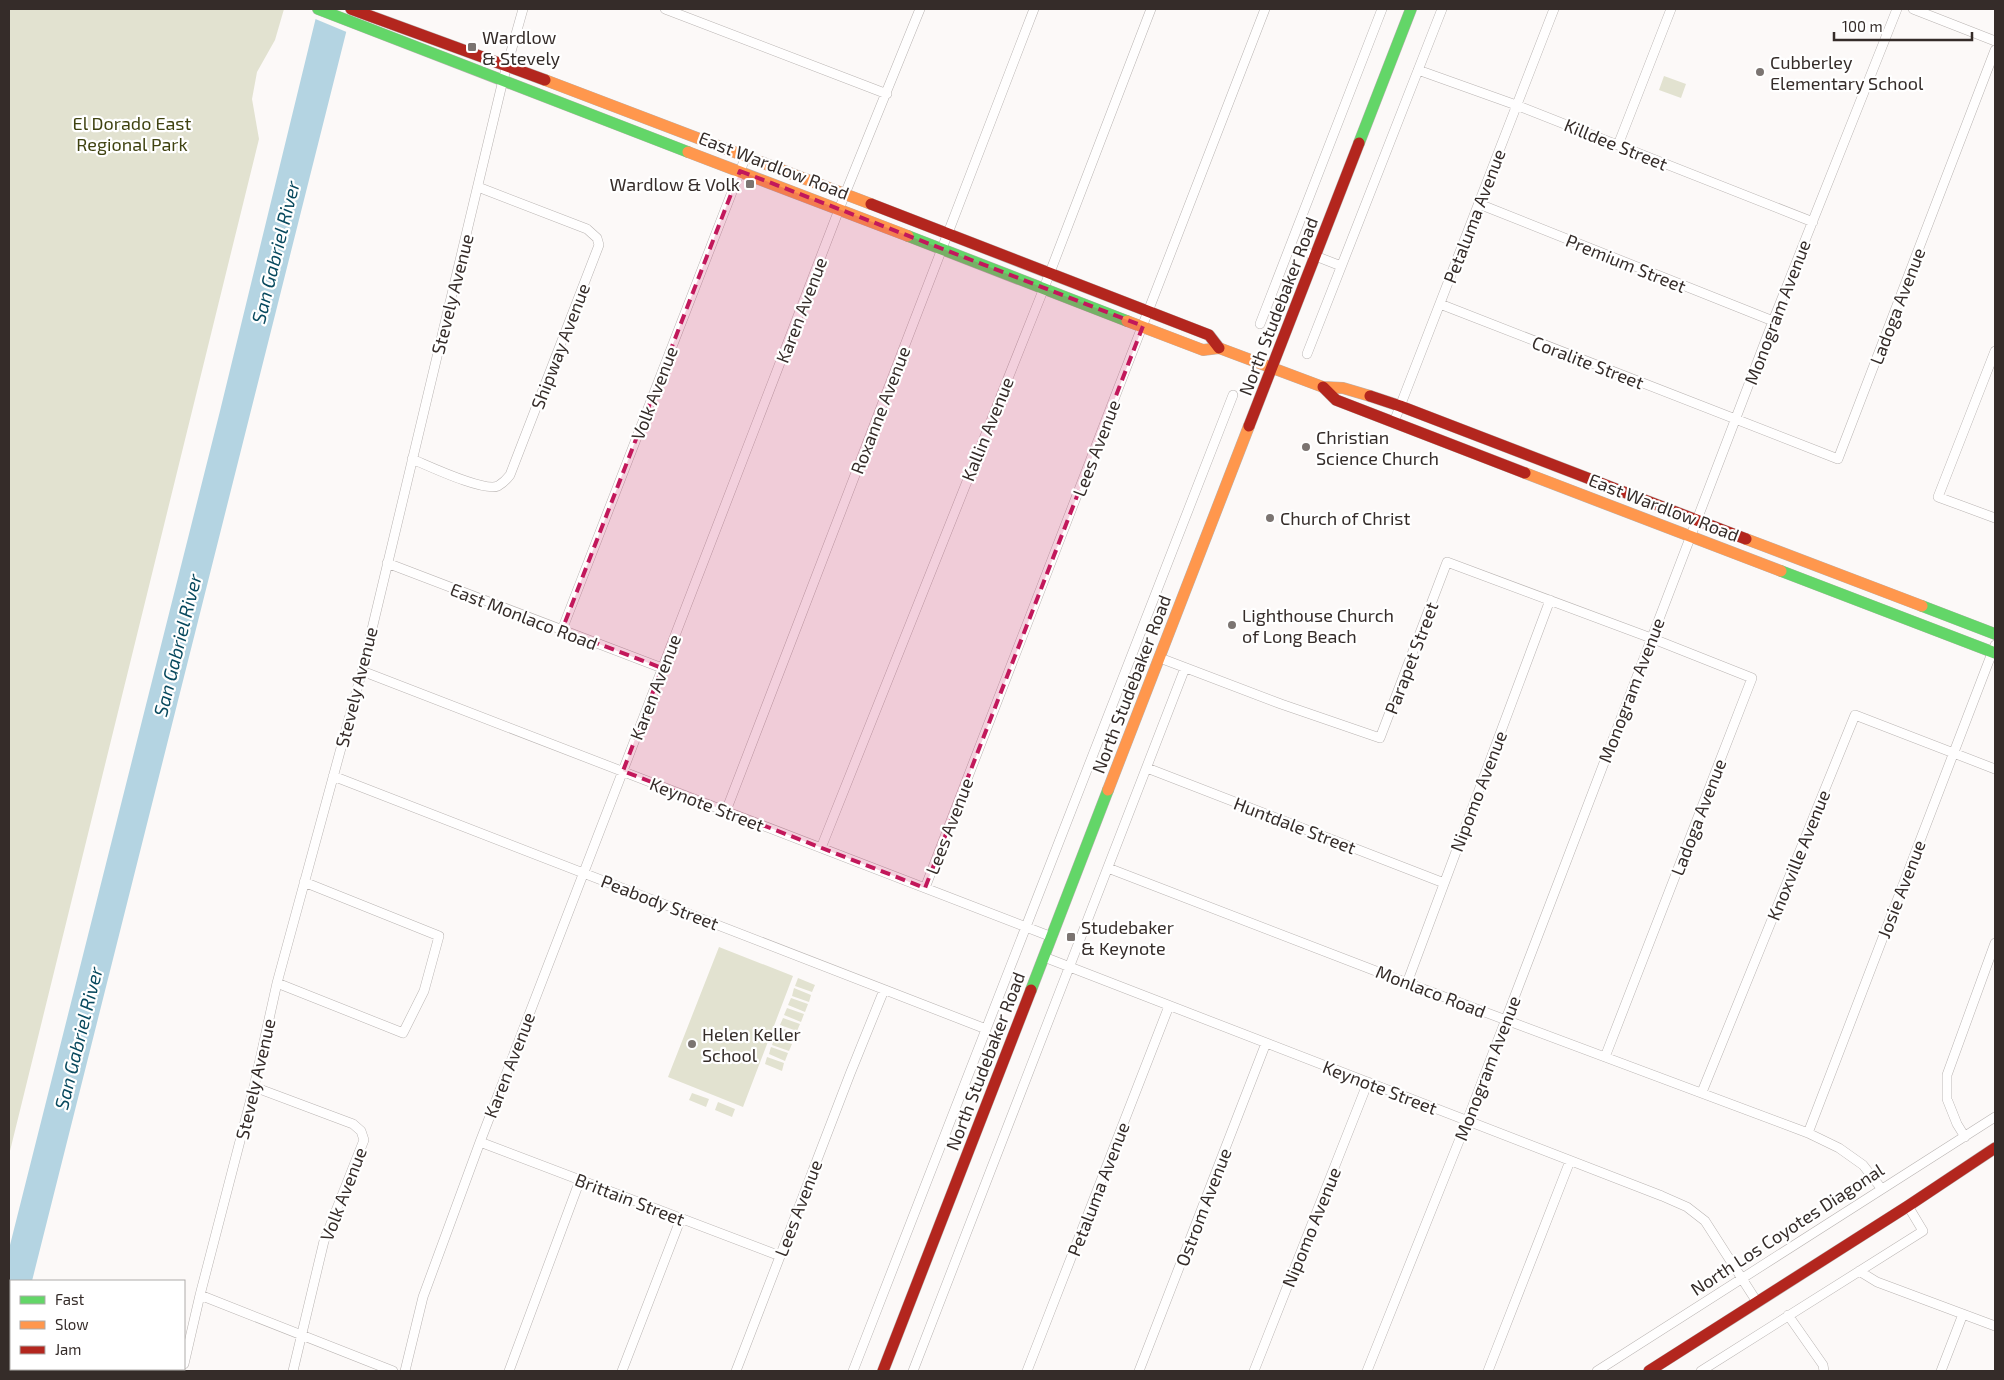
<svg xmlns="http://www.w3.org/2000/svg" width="2004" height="1380" viewBox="0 0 2004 1380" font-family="'Exo 2',sans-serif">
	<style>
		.green { fill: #e2e2d0 }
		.water { fill: #b4d4e2 }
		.pier { fill: #fcf9f8 }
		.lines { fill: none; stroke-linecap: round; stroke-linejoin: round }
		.street-casing { stroke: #b9b4b2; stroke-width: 10 }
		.fast-casing { stroke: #b9b4b2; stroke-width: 12 }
		.slow-casing { stroke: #b9b4b2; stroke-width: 12 }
		.jam-casing { stroke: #b9b4b2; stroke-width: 12 }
		.street { stroke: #fffefe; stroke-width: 9 }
		.fast { stroke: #63d668; stroke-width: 11 }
		.slow { stroke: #ff974d; stroke-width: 11 }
		.jam { stroke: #b3261e; stroke-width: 11 }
		.marked { fill: #c2185b; fill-opacity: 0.2; stroke: #c2185b; stroke-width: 4; stroke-dasharray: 10 6; stroke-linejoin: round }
		.poi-dot { fill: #7b7471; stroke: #fff; stroke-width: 2 }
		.labels { text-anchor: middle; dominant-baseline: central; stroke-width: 4.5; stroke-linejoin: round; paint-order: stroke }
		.poi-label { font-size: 18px; fill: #352c29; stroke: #fff; text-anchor: start }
		.park-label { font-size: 18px; fill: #3f4210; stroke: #fff }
		.street-label { font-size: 18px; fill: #352c29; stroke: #fff }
		.water-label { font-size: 19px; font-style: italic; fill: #08495e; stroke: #fff }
	</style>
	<rect width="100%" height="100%" fill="#fcf9f8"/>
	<!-- green -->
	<path class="green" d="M9,9H284L275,40L257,72L252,99L259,139L9,1155Z
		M1664,76L1686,84L1681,98L1659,90Z
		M719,947L793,976L743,1107L668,1077Z
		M798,978L815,985L812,992L795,986Z
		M794,988L811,995L809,1002L792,996Z
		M791,998L808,1004L805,1012L788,1005Z
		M787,1008L804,1014L801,1022L784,1015Z
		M783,1018L800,1024L797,1031L780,1025Z
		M779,1027L796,1034L793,1041L776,1035Z
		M775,1037L792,1044L789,1051L772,1045Z
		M771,1047L788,1053L785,1061L769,1054Z
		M767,1057L784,1063L782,1071L765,1064Z
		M692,1093L709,1099L706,1107L689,1100Z
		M718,1102L735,1109L732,1117L715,1110Z"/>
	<!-- water -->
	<path class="water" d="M318,9H352L32,1281H11V1363L9,1371V1249L220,411Z"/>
	<!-- pier -->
	<path class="pier" d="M316,9H355L349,33L313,18Z"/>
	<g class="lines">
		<defs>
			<path id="street" d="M665,9L887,94
				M1913,9L1995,41
				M1418,70L1516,105L1813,222
				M1618,145L1671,9
				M1479,204L1773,321
				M1290,246L1341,266
				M1440,304L1838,459L1995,50
				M1260,324L1382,9
				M1995,351L1938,497L1995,518
				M1307,354L1442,9
				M1394,422L1554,9
				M412,459C429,466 483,492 498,486C503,483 507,479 510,475L599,245L597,238L587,229L478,187
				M387,563L662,668
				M562,630L746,156
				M1160,658L1281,704L1380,738L1447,562L1651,638L1752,678L1605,1057
				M362,671L1052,937
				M1147,768L1444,883
				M333,776L986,1029
				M726,811L1034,9
				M821,848L1044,288L1151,9
				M1108,868L1407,983L1808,1133L1839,1148L1863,1165L1881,1188
				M925,888L1265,9
				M1044,957L1662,1196L1687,1207L1705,1221L1757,1302
				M277,983L403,1033L424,991L439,936L304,882
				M1407,983L1550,600
				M254,1087L353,1124L361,1131L364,1140L324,1241L293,1371
				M1702,1092L1855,715L1995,769
				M1808,1133L1995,645
				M1965,1137L1957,1124L1947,1099V1075L1995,943
				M480,1142L780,1256
				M1859,1271L1877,1282L1995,1326
				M200,1295L393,1371
				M1788,1315L1823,1365L1824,1371
				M184,1364L200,1295L254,1087L277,983L362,671L503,80L523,9
				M405,1371L423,1297L480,1142L845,194L920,9
				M509,1371L580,1180
				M622,1371L681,1218
				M736,1371L850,1074L884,990
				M853,1371L1233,395
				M913,1371L1185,668
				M1027,1371L1169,1006
				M1139,1371L1266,1043
				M1254,1371L1368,1082
				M1367,1371L1467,1121L1773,321L1897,9
				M1488,1371L1570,1161
				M1597,1371L1995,1117
				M1701,1371L1923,1231L1908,1206
				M1941,1371L1963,1314"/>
			<path id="fast" d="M318,9L688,152
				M1359,143L1411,9
				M908,236L1127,321
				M1781,571L1995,653
				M1922,606L1995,634
				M1031,990L1108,790"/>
			<path id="slow" d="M545,80L871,204
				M688,152L908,236
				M1127,321L1203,350L1219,348L1323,387L1343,388L1370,396
				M1525,473L1781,571
				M1746,539L1922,606
				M1108,790L1249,426"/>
			<path id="jam" d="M351,9L545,80
				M871,204L1209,335L1219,348
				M1323,387L1336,400L1525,473
				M1370,396L1400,406L1746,539
				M1249,426L1359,143
				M883,1371L1031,990
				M1649,1371L1908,1206L1995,1148"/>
		</defs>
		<!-- street casing -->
		<use href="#street" class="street-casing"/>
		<!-- fast casing -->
		<use href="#fast" class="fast-casing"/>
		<!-- slow casing -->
		<use href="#slow" class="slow-casing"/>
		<!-- jam casing -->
		<use href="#jam" class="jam-casing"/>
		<!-- street -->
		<use href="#street" class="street"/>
		<!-- fast -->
		<use href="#fast" class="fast"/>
		<!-- slow -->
		<use href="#slow" class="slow"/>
		<!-- jam -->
		<use href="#jam" class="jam"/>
	</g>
	<!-- marked area -->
	<path class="marked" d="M740,171L1143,326L925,888L623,771L662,668L562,630Z"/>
	<!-- markers -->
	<g class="poi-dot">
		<rect x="467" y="42" width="10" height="10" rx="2.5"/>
		<circle cx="1760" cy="72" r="5"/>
		<rect x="745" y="179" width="10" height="10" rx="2.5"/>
		<circle cx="1306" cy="447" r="5"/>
		<circle cx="1270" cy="518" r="5"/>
		<circle cx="1232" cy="625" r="5"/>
		<rect x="1066" y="932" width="10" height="10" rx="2.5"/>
		<circle cx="692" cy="1044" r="5"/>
	</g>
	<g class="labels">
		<!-- poi labels -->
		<g class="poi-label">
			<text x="482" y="37">Wardlow<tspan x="482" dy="21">&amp; Stevely</tspan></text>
			<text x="1770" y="62">Cubberley<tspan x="1770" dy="21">Elementary School</tspan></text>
			<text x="740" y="184" text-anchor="end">Wardlow &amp; Volk</text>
			<text x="1316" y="437">Christian<tspan x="1316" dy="21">Science Church</tspan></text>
			<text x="1280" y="518">Church of Christ</text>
			<text x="1242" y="615">Lighthouse Church<tspan x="1242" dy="21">of Long Beach</tspan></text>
			<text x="1081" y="927">Studebaker<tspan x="1081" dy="21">&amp; Keynote</tspan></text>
			<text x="702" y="1034">Helen Keller<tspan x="702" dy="21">School</tspan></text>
		</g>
		<!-- park labels -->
		<g class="park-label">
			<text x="132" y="123">El Dorado East<tspan x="132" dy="21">Regional Park</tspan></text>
		</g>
		<!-- street labels -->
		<g class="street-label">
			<text transform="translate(1616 144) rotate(22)">Killdee Street</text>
			<text transform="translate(774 165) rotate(21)">East Wardlow Road</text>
			<text transform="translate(1474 216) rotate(-69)">Petaluma Avenue</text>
			<text transform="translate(1626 263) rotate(22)">Premium Street</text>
			<text transform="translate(452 294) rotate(-76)">Stevely Avenue</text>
			<text transform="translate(1278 306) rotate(-69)">North Studebaker Road</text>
			<text transform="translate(1897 306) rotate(-69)">Ladoga Avenue</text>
			<text transform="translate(801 310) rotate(-69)">Karen Avenue</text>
			<text transform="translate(1777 312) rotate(-69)">Monogram Avenue</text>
			<text transform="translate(560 346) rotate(-69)">Shipway Avenue</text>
			<text transform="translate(1588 362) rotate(21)">Coralite Street</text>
			<text transform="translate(654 393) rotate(-69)">Volk Avenue</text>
			<text transform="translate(880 410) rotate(-69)">Roxanne Avenue</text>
			<text transform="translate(987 429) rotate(-68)">Kallin Avenue</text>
			<text transform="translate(1096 448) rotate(-69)">Lees Avenue</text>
			<text transform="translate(1664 507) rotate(21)">East Wardlow Road</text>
			<text transform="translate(524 616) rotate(21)">East Monlaco Road</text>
			<text transform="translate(1411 658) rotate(-69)">Parapet Street</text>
			<text transform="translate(1131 684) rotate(-69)">North Studebaker Road</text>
			<text transform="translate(356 687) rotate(-76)">Stevely Avenue</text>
			<text transform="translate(655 687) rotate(-69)">Karen Avenue</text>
			<text transform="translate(1631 690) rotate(-69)">Monogram Avenue</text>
			<text transform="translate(1478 791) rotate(-69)">Nipomo Avenue</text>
			<text transform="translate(707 804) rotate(21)">Keynote Street</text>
			<text transform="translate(1698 817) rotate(-69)">Ladoga Avenue</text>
			<text transform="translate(1295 825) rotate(21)">Huntdale Street</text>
			<text transform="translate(949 826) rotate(-69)">Lees Avenue</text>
			<text transform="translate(1798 855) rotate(-68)">Knoxville Avenue</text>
			<text transform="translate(1901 889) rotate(-69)">Josie Avenue</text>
			<text transform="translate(660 902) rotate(21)">Peabody Street</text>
			<text transform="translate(1431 991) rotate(21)">Monlaco Road</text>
			<text transform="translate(985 1061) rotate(-69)">North Studebaker Road</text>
			<text transform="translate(509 1065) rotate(-69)">Karen Avenue</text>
			<text transform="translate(1487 1068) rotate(-69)">Monogram Avenue</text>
			<text transform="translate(255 1079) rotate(-77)">Stevely Avenue</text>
			<text transform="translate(1380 1087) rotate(21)">Keynote Street</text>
			<text transform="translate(1098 1189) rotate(-69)">Petaluma Avenue</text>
			<text transform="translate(343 1194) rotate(-69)">Volk Avenue</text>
			<text transform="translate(630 1199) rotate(21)">Brittain Street</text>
			<text transform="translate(1203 1207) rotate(-69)">Ostrom Avenue</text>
			<text transform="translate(798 1208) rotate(-69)">Lees Avenue</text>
			<text transform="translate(1311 1227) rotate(-68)">Nipomo Avenue</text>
			<text transform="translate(1787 1229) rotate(-33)">North Los Coyotes Diagonal</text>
		</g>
		<!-- water labels -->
		<g class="water-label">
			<text transform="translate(275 252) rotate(-76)">San Gabriel River</text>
			<text transform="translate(177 645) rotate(-76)">San Gabriel River</text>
			<text transform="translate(78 1038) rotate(-76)">San Gabriel River</text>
		</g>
	</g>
	<!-- border -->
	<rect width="2004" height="1380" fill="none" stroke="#352c29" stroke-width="20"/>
	<!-- legend -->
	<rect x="10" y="1280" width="175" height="90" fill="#ffffff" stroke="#aeaba9"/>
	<rect x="20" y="1296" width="25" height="8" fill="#63d668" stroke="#aeaba9"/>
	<text x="55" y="1305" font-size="15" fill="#352c29">Fast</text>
	<rect x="20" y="1321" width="25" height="8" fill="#ff974d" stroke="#aeaba9"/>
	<text x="55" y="1330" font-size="15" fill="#352c29">Slow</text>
	<rect x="20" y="1346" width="25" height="8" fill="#b3261e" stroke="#aeaba9"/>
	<text x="55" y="1355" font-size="15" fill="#352c29">Jam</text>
	<!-- scale -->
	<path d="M1834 32v8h138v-8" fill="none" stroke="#352c29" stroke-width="2.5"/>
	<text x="1842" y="32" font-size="15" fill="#352c29" stroke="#ffffff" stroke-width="4" paint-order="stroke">100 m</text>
</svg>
